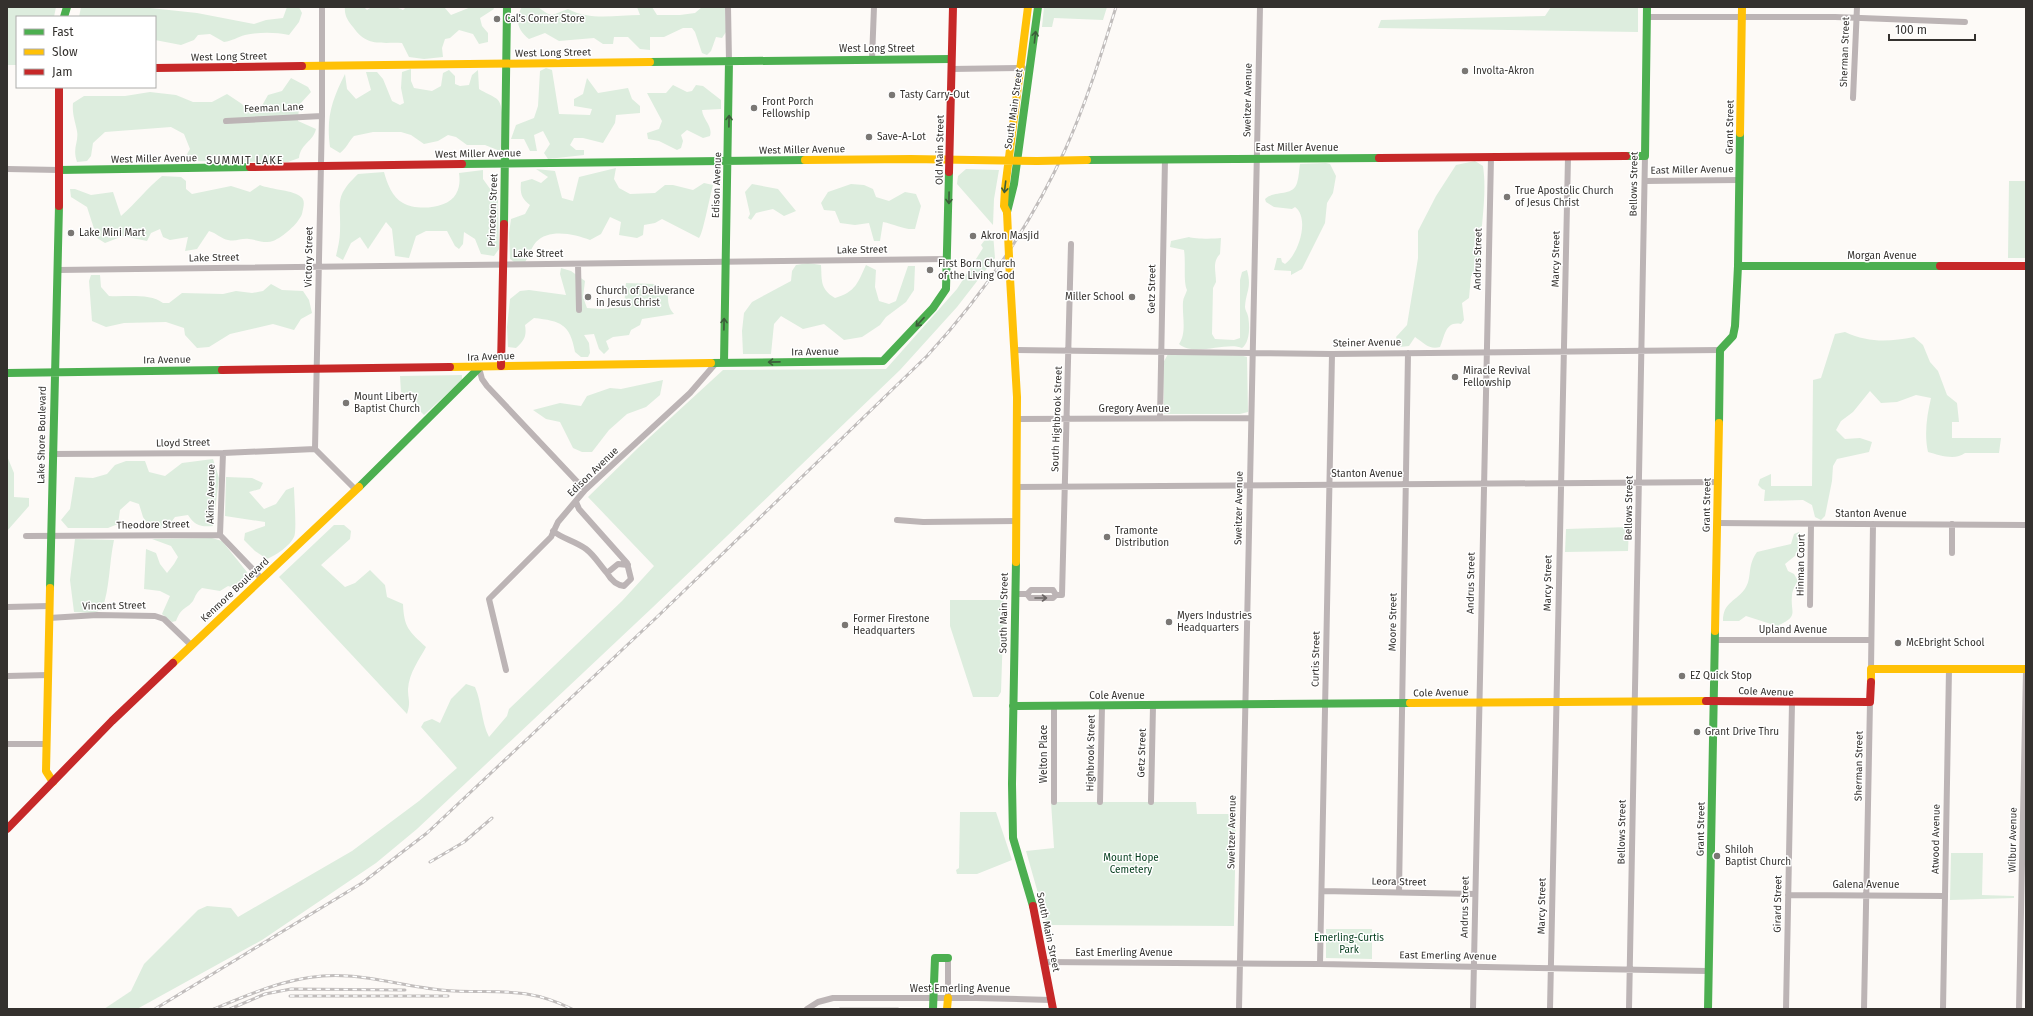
<svg xmlns="http://www.w3.org/2000/svg" width="2033" height="1016" viewBox="0 0 2033 1016" font-family="'Fira Sans',sans-serif">
	<style>
		.green { fill: #ddedde }
		.lines { fill: none; stroke-linecap: round; stroke-linejoin: round }
		.street { stroke: #bcb4b5; stroke-width: 6 }
		.fast { stroke: #4caf50; stroke-width: 8 }
		.slow { stroke: #ffc107; stroke-width: 8 }
		.jam { stroke: #c62828; stroke-width: 8 }
		.rail-casing { stroke: #c1bdbc; stroke-width: 3 }
		.rail { stroke: #fff; stroke-width: 1.5; stroke-dasharray: 4.5; stroke-linecap: butt }
		.slow-bridge { stroke: #ffc107; stroke-width: 8 }
		.oneway { stroke: #3c5d3a }
		.oneway2 { stroke: #6a6564 }
		.poi-dot { fill: #7a7774; stroke: #fff; stroke-width: 1.5 }
		.labels { text-anchor: middle; dominant-baseline: central; stroke-width: 3; stroke-linejoin: round; paint-order: stroke }
		.poi-label { font-size: 10px; fill: #34312e; stroke: #fff; text-anchor: start }
		.street-label { font-size: 10px; fill: #34312e; stroke: #fff }
		.park-label { font-size: 10px; fill: #003b1a; stroke: #fff }
		.neighbourhood-label { font-size: 11px; letter-spacing: 1px; fill: #34312e; stroke: #fff }
	</style>
	<rect width="100%" height="100%" fill="#fdfaf7"/>
	<!-- green -->
	<path class="green" d="M7,7H56L54,17H17V65H7Z
		M81,7H141L197,13L254,24L266,20L283,18L287,7H299L302,13L299,22L289,35C275,32 259,32 245,35C238,37 232,41 224,42L210,34L198,35L194,40L181,45L155,40V17H79Z
		M345,7H364L367,10C375,4 394,5 403,10L406,7H444L451,15L471,7H493L494,9L480,18L482,26L488,33V42L479,44L473,34L459,30L450,38L445,39L442,48L443,57L424,59L409,57L402,43C380,42 367,47 353,27C348,21 344,15 345,7Z
		M522,7H538C554,19 550,15 568,9C590,21 616,15 640,15L637,7H652L657,15H680L695,13L702,7H725L726,32L722,38L716,37L711,51L707,55L702,53L695,32L692,28H683L664,37H650V50L640,49L628,37H614L613,44H603L594,38L559,41L545,33L529,39C518,31 514,19 522,7Z
		M1044,7H1107L1103,20L1054,18L1052,27H1042Z
		M1551,7H1638V32L1378,28L1381,20L1545,16Z
		M546,68L552,70L559,114L590,115L592,109L574,106V99L583,94L587,78L598,93L628,88L632,99L640,106V113L616,115L615,123L603,143L583,138H574L570,145L576,150H584V155L548,159L544,153L550,144L543,131L534,135L537,151H530L524,139H511L516,125L534,118L538,106L540,71Z
		M411,69V81L414,88L432,91L441,86L443,73L449,70L455,76V84L460,86L469,85L472,75L478,70L479,89C485,93 494,96 498,100C505,108 503,141 500,151L485,145H467L456,137L448,135L438,141L424,144L411,135L401,132H373L354,136C349,141 346,149 340,153L330,147C326,117 332,100 345,74L347,89L356,99L371,90L366,72H377L383,79L392,101L400,105L404,103L401,88L402,72Z
		M291,78L308,87L311,92L299,105L298,121L316,129C313,142 301,143 299,158L288,162L183,161L190,149L184,134L171,127L105,132L93,143L91,156L87,161L77,162C72,147 79,143 77,131C75,121 72,114 73,103L84,96H125L150,92L176,95L193,102H212L227,94L242,104L250,114L259,111L268,95L282,91Z
		M673,85L687,92L692,91L696,85L703,86L721,100V109L702,110C703,120 713,126 710,136L703,138L687,130L681,135L683,141L681,148L677,150L659,141L648,139L647,133L659,129L662,121L647,93H666Z
		M1475,161L1483,166C1488,200 1478,234 1481,268L1471,276L1469,298L1462,303L1464,320L1461,324C1445,321 1445,336 1440,347C1429,350 1424,343 1415,337L1409,346L1400,347L1396,337L1407,325L1418,258V231L1436,196L1456,165Z
		M1326,163L1330,164L1336,176L1333,193L1327,203L1325,223L1302,269L1291,275V271L1274,270L1277,258H1281L1282,262L1285,264C1299,254 1310,218 1295,207L1292,209L1274,207L1266,202L1265,199C1274,190 1293,197 1297,183C1299,177 1299,170 1300,164Z
		M616,168L614,179L619,188L630,194L655,193L665,185H673L693,190L704,183L713,185C710,195 703,234 699,238L662,219L655,223L644,225L643,235L637,238L619,235L621,222L610,217L601,234L590,240C575,234 549,228 536,242C531,248 528,258 524,264L514,262L510,259L509,233L511,219L525,214L530,205C521,198 520,193 521,182L532,179L541,183L548,177L536,169L555,171L562,198L573,201L579,177Z
		M966,169L999,170L994,199L993,225L957,184L958,176Z
		M483,170V179L498,200L499,249L494,256L481,254L475,239L464,232L463,244L459,249L455,246L447,231H426L416,236L409,258L395,256L392,229L386,222L368,249L360,237L351,243L343,260L336,256C338,247 340,239 340,231C341,201 334,197 358,174L384,172C387,183 392,197 403,203C416,211 448,209 456,194C460,187 460,180 459,173Z
		M162,176L181,177L186,181V189L192,194L231,186L250,192L260,185C272,190 294,190 301,197C306,201 303,208 302,214C298,224 283,237 273,241C266,244 257,240 249,239C241,238 236,242 228,240C222,239 216,233 209,231L197,249L185,251L188,237L170,240L163,237L160,229L151,233L147,241L123,236L105,243L97,238L87,207L71,197L70,189H75L91,195L113,192L121,216C136,203 147,188 162,176Z
		M2009,181H2026V258H2008Z
		M752,184L778,189L796,211L784,216L773,209L756,213L751,220L748,218L750,214L745,192Z
		M851,184L864,185L873,189L876,197L889,201L905,192L916,194L921,206L915,229C904,230 894,224 883,222L880,241H874L869,223L855,225L840,223L835,211L824,210L821,203L828,192Z
		M993,233L995,258L957,307L900,370L652,608L417,829L376,863L262,940L137,1009H104L131,991L144,964L198,910L207,906L231,908L238,917L352,851L419,801L457,768L421,727L424,722L432,719L440,723L451,699L466,684L475,687C482,703 481,721 489,737L507,716L509,709L622,601L654,566L588,497L639,447L723,370L886,369L957,289L983,248L981,245L984,241L989,239Z
		M1189,237C1194,239 1214,239 1221,238L1220,254C1212,262 1216,272 1216,282L1213,288L1212,334L1215,339L1234,340L1240,338V280L1242,272L1247,270C1252,288 1246,291 1245,307C1245,310 1247,312 1248,316C1250,326 1250,342 1242,348C1228,341 1194,357 1179,344C1187,333 1182,316 1183,302C1183,298 1186,294 1187,290C1183,282 1186,262 1184,250L1170,247L1171,241Z
		M808,263L821,265C822,281 820,289 835,298C856,292 858,282 866,265L876,270L875,287L879,301L889,304L896,301L908,266H915L914,290L906,302L886,317L880,325L862,337L844,340L824,324L803,329L781,316L774,324L771,354H743L742,331L744,313L752,302L791,281L792,271L796,265Z
		M561,268L571,271L585,281L583,297L587,308L601,309L624,307L626,283L655,284L668,290C668,299 667,307 674,314L642,319L640,325L631,330L629,335L613,337L606,341L609,349L604,354L599,349L594,334L584,335L589,343L590,353L588,357H581L575,352C570,324 561,321 534,318L525,325C527,336 524,341 516,348L508,347L507,327L510,299L520,291L529,290L566,295L560,274Z
		M91,275H100L101,287L109,296C126,297 150,293 163,303H169L182,293L223,294L236,291L252,293L263,291L271,284L282,290L303,291L309,300L312,313L301,319L294,330L273,324L230,334L209,347L197,348L185,335L184,328L166,322L124,323L106,327L92,321L89,281Z
		M1845,332C1869,343 1889,342 1914,337L1923,345L1930,362L1938,371L1947,395L1957,403L1959,422H1952V438H2001L1999,453H1965C1955,461 1939,455 1928,452C1924,434 1927,415 1931,398L1916,395L1897,402L1881,403L1870,391L1853,412L1841,421L1836,430L1845,439L1860,438L1872,442L1869,452L1837,459L1833,466L1832,481L1825,516L1821,520L1815,517L1812,505L1803,500L1764,501L1765,490L1762,489L1758,485L1760,479L1771,474V486H1812L1813,380L1821,378L1835,334Z
		M1168,354L1240,355L1247,357L1248,412L1240,414H1164L1163,363Z
		M462,375V380L424,415L401,392L400,376Z
		M663,380L660,395L646,407L627,414L609,430L592,452H582L573,448L560,422L546,419L533,410L560,403L581,406L587,396L610,388L621,389Z
		M7,456L14,473V497L29,498V506L7,531Z
		M213,459L219,478L213,526C201,527 195,526 188,515L175,517C168,527 163,530 151,529L143,517L139,504L130,501L120,510L118,524L108,528H68L61,520L70,509L75,477L93,478L107,474L115,465L126,461H145L149,472L165,476L182,463Z
		M226,477L252,478L263,483L260,489L249,492L264,509L276,504L286,490L294,487C294,495 297,533 294,537C290,546 276,555 267,559L255,551L244,540L245,533L265,526V522L225,516Z
		M334,525H344L351,531L350,539L321,565L345,587L355,583L370,570L385,585L387,597L403,604C404,628 409,631 426,647C419,660 409,673 408,689C408,700 411,701 407,714L279,577Z
		M1629,527L1628,551L1565,552L1566,529Z
		M1799,532L1801,551L1785,564L1788,571L1794,574L1798,581C1795,585 1792,591 1792,596C1790,613 1800,616 1777,626L1746,616L1739,621H1723C1723,601 1737,602 1746,587C1752,577 1747,566 1757,552L1791,544L1794,534Z
		M212,538L222,541L247,572L244,585L235,588L228,586L220,591L202,588C196,593 196,595 193,601C186,610 182,606 176,621L172,622L162,614L170,596L160,591L144,589L146,549L156,553L160,564L167,573L174,564L178,557L171,546L152,539Z
		M75,539L114,540C109,563 110,588 102,610L92,613L74,612L70,580Z
		M950,600H1003L1004,602L1001,692L998,697H973L950,626Z
		M1051,802H1196L1197,814H1236L1234,926L1047,925L1026,851L1054,848Z
		M960,812H996L1012,860L977,874H957L956,870L959,868Z
		M1951,853H1983L1982,895L2014,896V898L1950,900Z
		M1326,929H1372V959L1326,958Z"/>
	<g class="lines">
		<!-- street -->
		<path class="street" d="M322,7V116L315,449L356,490
			M728,7L729,61
			M1647,17H1835L1965,22
			M872,59L874,7
			M951,69L1023,68
			M1853,98L1857,7
			M226,121L322,116
			M7,169L59,170
			M1645,181L1739,180
			M578,264L579,310
			M57,270L947,259
			M1014,350L1332,354L1720,350
			M479,368L482,379L487,386L585,490
			M1160,418L1165,159
			M1017,419L1251,418
			M52,454L223,453L315,449
			M1017,487L1718,482
			M576,502L579,509L627,563L631,579L624,586C616,585 611,580 607,573L618,564L628,565
			M897,520L923,522L1017,521
			M1717,523L2026,525
			M553,531C563,539 575,541 586,549C594,555 600,565 607,573
			M220,535L223,453
			M26,536L220,535L262,579
			M1952,553V524
			M1015,594H1027L1031,590H1053L1056,595H1062L1071,244
			M1027,594L1030,598H1053L1056,595
			M1810,605L1811,524
			M7,607L49,606
			M49,618L97,615L155,616L164,619L191,645
			M1715,640H1871
			M1871,669L1873,524
			M506,670L489,599L551,537L558,522L585,490L690,393L716,363
			M7,676L49,675
			M7,744H46
			M1054,802V706
			M1100,802L1102,706
			M1151,802L1153,706
			M1322,891L1475,894
			M1399,892L1408,353
			M1788,895L1945,896
			M1044,962L1320,964L1708,971
			M1320,964L1332,354
			M948,998V958
			M807,1009L818,1002L833,998H976L1051,1000
			M1239,1009L1260,7
			M1473,1009L1491,157
			M1550,1009L1568,157
			M1629,1009L1645,156
			M1786,1009L1792,703
			M1864,1009L1870,702
			M1943,1009L1949,669
			M2019,1009L2026,671"/>
		<!-- fast -->
		<path class="fast" d="M64,17L67,7
			M650,62L951,59
			M1626,156H1645L1647,7
			M1087,160L1379,158
			M462,164L805,160
			M59,170L250,167
			M1007,212L1014,184L1038,7
			M504,224L507,7
			M1738,266H1940
			M711,363L883,361L933,308L946,289L949,172
			M724,363L729,61
			M7,373L222,370
			M1719,423L1720,350L1733,336L1735,326L1738,266L1740,133
			M359,487L479,368
			M1016,562L1012,784L1013,838L1033,906
			M50,588L59,206
			M1013,706L1410,703
			M933,1009L935,958H948
			M1708,1009L1715,631"/>
		<!-- slow -->
		<path class="slow" d="M302,66L650,62
			M1740,133L1742,7
			M805,160L911,159L1037,161
			M1006,210L1004,206L1005,189L1028,7
			M1010,278L1017,397L1016,562
			M450,367L711,363
			M50,588L46,771L53,782
			M1715,631L1719,423
			M173,663L359,487
			M1871,682V669H2026
			M1410,703L1706,701
			M947,1009L948,998"/>
		<!-- jam -->
		<path class="jam" d="M155,68L302,66
			M1379,158L1626,156
			M250,167L462,164
			M949,172L953,7
			M59,206V87
			M1940,266H2026
			M501,366L504,224
			M222,370L450,367
			M1706,701L1870,702L1871,682
			M7,829L112,721L173,663
			M1033,906L1053,1009"/>
		<defs>
			<path id="rail" d="M430,862L464,842L492,818
				M290,996H448
				M155,1009L362,883L427,833L656,618L927,356C984,294 1030,226 1065,150C1086,104 1101,55 1116,7
				M214,1009C257,991 300,972 348,976C379,978 410,987 441,990C493,995 521,984 572,1009
				M230,1009L265,994L291,989L405,990
				M840,1009H898"/>
		</defs>
		<!-- rail casing -->
		<use href="#rail" class="rail-casing"/>
		<!-- rail -->
		<use href="#rail" class="rail"/>
		<!-- slow-bridge -->
		<path class="slow-bridge" d="M1037,161L1087,160
			M1007,212L1010,278"/>
	</g>
	<!-- one-way arrows -->
	<defs><path id="oneway-shaft" d="M-6 0H5M1.5-3L5.5 0L1.5 3" fill="none" stroke-width="1.6" stroke-linecap="round" stroke-linejoin="round"/></defs>
	<g class="oneway">
		<use href="#oneway-shaft" transform="translate(1035 37) rotate(-84)"/>
		<use href="#oneway-shaft" transform="translate(729 121) rotate(-89)"/>
		<use href="#oneway-shaft" transform="translate(1005 187) rotate(97)"/>
		<use href="#oneway-shaft" transform="translate(949 198) rotate(91)"/>
		<use href="#oneway-shaft" transform="translate(920 322) rotate(133)"/>
		<use href="#oneway-shaft" transform="translate(724 324) rotate(-89)"/>
		<use href="#oneway-shaft" transform="translate(774 362) rotate(179)"/>
	</g>
	<use class="oneway2" href="#oneway-shaft" transform="translate(1041 598)"/>
	<!-- markers -->
	<g class="poi-dot">
		<circle cx="497" cy="19" r="4"/>
		<circle cx="1465" cy="71" r="4"/>
		<circle cx="892" cy="95" r="4"/>
		<circle cx="754" cy="108" r="4"/>
		<circle cx="869" cy="137" r="4"/>
		<circle cx="1507" cy="197" r="4"/>
		<circle cx="71" cy="233" r="4"/>
		<circle cx="973" cy="236" r="4"/>
		<circle cx="930" cy="270" r="4"/>
		<circle cx="588" cy="297" r="4"/>
		<circle cx="1132" cy="297" r="4"/>
		<circle cx="1455" cy="377" r="4"/>
		<circle cx="346" cy="403" r="4"/>
		<circle cx="1107" cy="537" r="4"/>
		<circle cx="1169" cy="622" r="4"/>
		<circle cx="845" cy="625" r="4"/>
		<circle cx="1898" cy="643" r="4"/>
		<circle cx="1682" cy="676" r="4"/>
		<circle cx="1697" cy="732" r="4"/>
		<circle cx="1717" cy="856" r="4"/>
	</g>
	<g class="labels">
		<!-- poi labels -->
		<g class="poi-label">
			<text x="505" y="19">Cal’s Corner Store</text>
			<text x="1473" y="71">Involta-Akron</text>
			<text x="900" y="95">Tasty Carry-Out</text>
			<text x="762" y="102">Front Porch<tspan x="762" dy="12">Fellowship</tspan></text>
			<text x="877" y="137">Save-A-Lot</text>
			<text x="1515" y="191">True Apostolic Church<tspan x="1515" dy="12">of Jesus Christ</tspan></text>
			<text x="79" y="233">Lake Mini Mart</text>
			<text x="981" y="236">Akron Masjid</text>
			<text x="938" y="264">First Born Church<tspan x="938" dy="12">of the Living God</tspan></text>
			<text x="596" y="291">Church of Deliverance<tspan x="596" dy="12">in Jesus Christ</tspan></text>
			<text x="1124" y="297" text-anchor="end">Miller School</text>
			<text x="1463" y="371">Miracle Revival<tspan x="1463" dy="12">Fellowship</tspan></text>
			<text x="354" y="397">Mount Liberty<tspan x="354" dy="12">Baptist Church</tspan></text>
			<text x="1115" y="531">Tramonte<tspan x="1115" dy="12">Distribution</tspan></text>
			<text x="1177" y="616">Myers Industries<tspan x="1177" dy="12">Headquarters</tspan></text>
			<text x="853" y="619">Former Firestone<tspan x="853" dy="12">Headquarters</tspan></text>
			<text x="1906" y="643">McEbright School</text>
			<text x="1690" y="676">EZ Quick Stop</text>
			<text x="1705" y="732">Grant Drive Thru</text>
			<text x="1725" y="850">Shiloh<tspan x="1725" dy="12">Baptist Church</tspan></text>
		</g>
		<!-- street labels -->
		<g class="street-label">
			<text x="877" y="49">West Long Street</text>
			<text transform="translate(1845 52) rotate(-88)">Sherman Street</text>
			<text transform="translate(553 53) rotate(-1)">West Long Street</text>
			<text transform="translate(229 57) rotate(-1)">West Long Street</text>
			<text transform="translate(1248 100) rotate(-89)">Sweitzer Avenue</text>
			<text transform="translate(274 108) rotate(-2)">Feeman Lane</text>
			<text transform="translate(1014 109) rotate(-82)">South Main Street</text>
			<text transform="translate(1730 127) rotate(-89)">Grant Street</text>
			<text x="1297" y="148">East Miller Avenue</text>
			<text transform="translate(802 150) rotate(-1)">West Miller Avenue</text>
			<text transform="translate(940 150) rotate(-89)">Old Main Street</text>
			<text transform="translate(478 154) rotate(-1)">West Miller Avenue</text>
			<text transform="translate(154 159) rotate(-1)">West Miller Avenue</text>
			<text transform="translate(1692 170) rotate(-1)">East Miller Avenue</text>
			<text transform="translate(1634 184) rotate(-89)">Bellows Street</text>
			<text transform="translate(717 185) rotate(-88)">Edison Avenue</text>
			<text transform="translate(493 210) rotate(-88)">Princeton Street</text>
			<text transform="translate(862 250) rotate(-1)">Lake Street</text>
			<text x="538" y="254">Lake Street</text>
			<text x="1882" y="256">Morgan Avenue</text>
			<text transform="translate(309 257) rotate(-89)">Victory Street</text>
			<text transform="translate(214 258) rotate(-1)">Lake Street</text>
			<text transform="translate(1478 259) rotate(-89)">Andrus Street</text>
			<text transform="translate(1556 259) rotate(-89)">Marcy Street</text>
			<text transform="translate(1152 289) rotate(-89)">Getz Street</text>
			<text transform="translate(1367 343) rotate(-1)">Steiner Avenue</text>
			<text transform="translate(815 352) rotate(-1)">Ira Avenue</text>
			<text transform="translate(491 357) rotate(-2)">Ira Avenue</text>
			<text transform="translate(167 360) rotate(-1)">Ira Avenue</text>
			<text x="1134" y="409">Gregory Avenue</text>
			<text transform="translate(1057 419) rotate(-88)">South Highbrook Street</text>
			<text transform="translate(42 435) rotate(-89)">Lake Shore Boulevard</text>
			<text transform="translate(183 443) rotate(-1)">Lloyd Street</text>
			<text transform="translate(593 472) rotate(-44)">Edison Avenue</text>
			<text x="1367" y="474">Stanton Avenue</text>
			<text transform="translate(211 494) rotate(-89)">Akins Avenue</text>
			<text transform="translate(1707 505) rotate(-89)">Grant Street</text>
			<text transform="translate(1239 508) rotate(-89)">Sweitzer Avenue</text>
			<text transform="translate(1629 508) rotate(-89)">Bellows Street</text>
			<text x="1871" y="514">Stanton Avenue</text>
			<text transform="translate(153 525) rotate(-1)">Theodore Street</text>
			<text transform="translate(1801 565) rotate(-89)">Hinman Court</text>
			<text transform="translate(1471 583) rotate(-89)">Andrus Street</text>
			<text transform="translate(1548 583) rotate(-89)">Marcy Street</text>
			<text transform="translate(235 590) rotate(-43)">Kenmore Boulevard</text>
			<text transform="translate(114 606) rotate(-1)">Vincent Street</text>
			<text transform="translate(1004 613) rotate(-89)">South Main Street</text>
			<text transform="translate(1393 622) rotate(-89)">Moore Street</text>
			<text x="1793" y="630">Upland Avenue</text>
			<text transform="translate(1316 659) rotate(-89)">Curtis Street</text>
			<text transform="translate(1766 692) rotate(2)">Cole Avenue</text>
			<text transform="translate(1441 693) rotate(-1)">Cole Avenue</text>
			<text x="1117" y="696">Cole Avenue</text>
			<text transform="translate(1091 753) rotate(-89)">Highbrook Street</text>
			<text transform="translate(1142 753) rotate(-88)">Getz Street</text>
			<text transform="translate(1044 754) rotate(-90)">Welton Place</text>
			<text transform="translate(1859 766) rotate(-89)">Sherman Street</text>
			<text transform="translate(1701 829) rotate(-89)">Grant Street</text>
			<text transform="translate(1232 832) rotate(-89)">Sweitzer Avenue</text>
			<text transform="translate(1622 832) rotate(-89)">Bellows Street</text>
			<text transform="translate(1936 839) rotate(-89)">Atwood Avenue</text>
			<text transform="translate(2013 840) rotate(-89)">Wilbur Avenue</text>
			<text transform="translate(1399 882) rotate(1)">Leora Street</text>
			<text x="1866" y="885">Galena Avenue</text>
			<text transform="translate(1778 904) rotate(-89)">Girard Street</text>
			<text transform="translate(1542 906) rotate(-89)">Marcy Street</text>
			<text transform="translate(1465 907) rotate(-89)">Andrus Street</text>
			<text transform="translate(1048 932) rotate(78)">South Main Street</text>
			<text x="1124" y="953">East Emerling Avenue</text>
			<text transform="translate(1448 956) rotate(1)">East Emerling Avenue</text>
			<text x="960" y="989">West Emerling Avenue</text>
		</g>
		<!-- park labels -->
		<g class="park-label">
			<text x="1131" y="858">Mount Hope<tspan x="1131" dy="12">Cemetery</tspan></text>
			<text x="1349" y="938">Emerling-Curtis<tspan x="1349" dy="12">Park</tspan></text>
		</g>
		<!-- neighbourhood labels -->
		<g class="neighbourhood-label">
			<text x="245" y="160">SUMMIT LAKE</text>
		</g>
	</g>
	<!-- border -->
	<rect width="2033" height="1016" fill="none" stroke="#34312e" stroke-width="16"/>
	<!-- legend -->
	<rect x="16" y="16" width="140" height="72" fill="#ffffff" stroke="#aeadab"/>
	<rect x="24" y="29" width="20" height="6" fill="#4caf50" stroke="#aeadab"/>
	<text x="52" y="36" font-size="12" fill="#34312e">Fast</text>
	<rect x="24" y="49" width="20" height="6" fill="#ffc107" stroke="#aeadab"/>
	<text x="52" y="56" font-size="12" fill="#34312e">Slow</text>
	<rect x="24" y="69" width="20" height="6" fill="#c62828" stroke="#aeadab"/>
	<text x="52" y="76" font-size="12" fill="#34312e">Jam</text>
	<!-- scale -->
	<path d="M1889 34v6h86v-6" fill="none" stroke="#34312e" stroke-width="2"/>
	<text x="1895" y="34" font-size="12" fill="#34312e" stroke="#ffffff" stroke-width="3" paint-order="stroke">100 m</text>
</svg>
